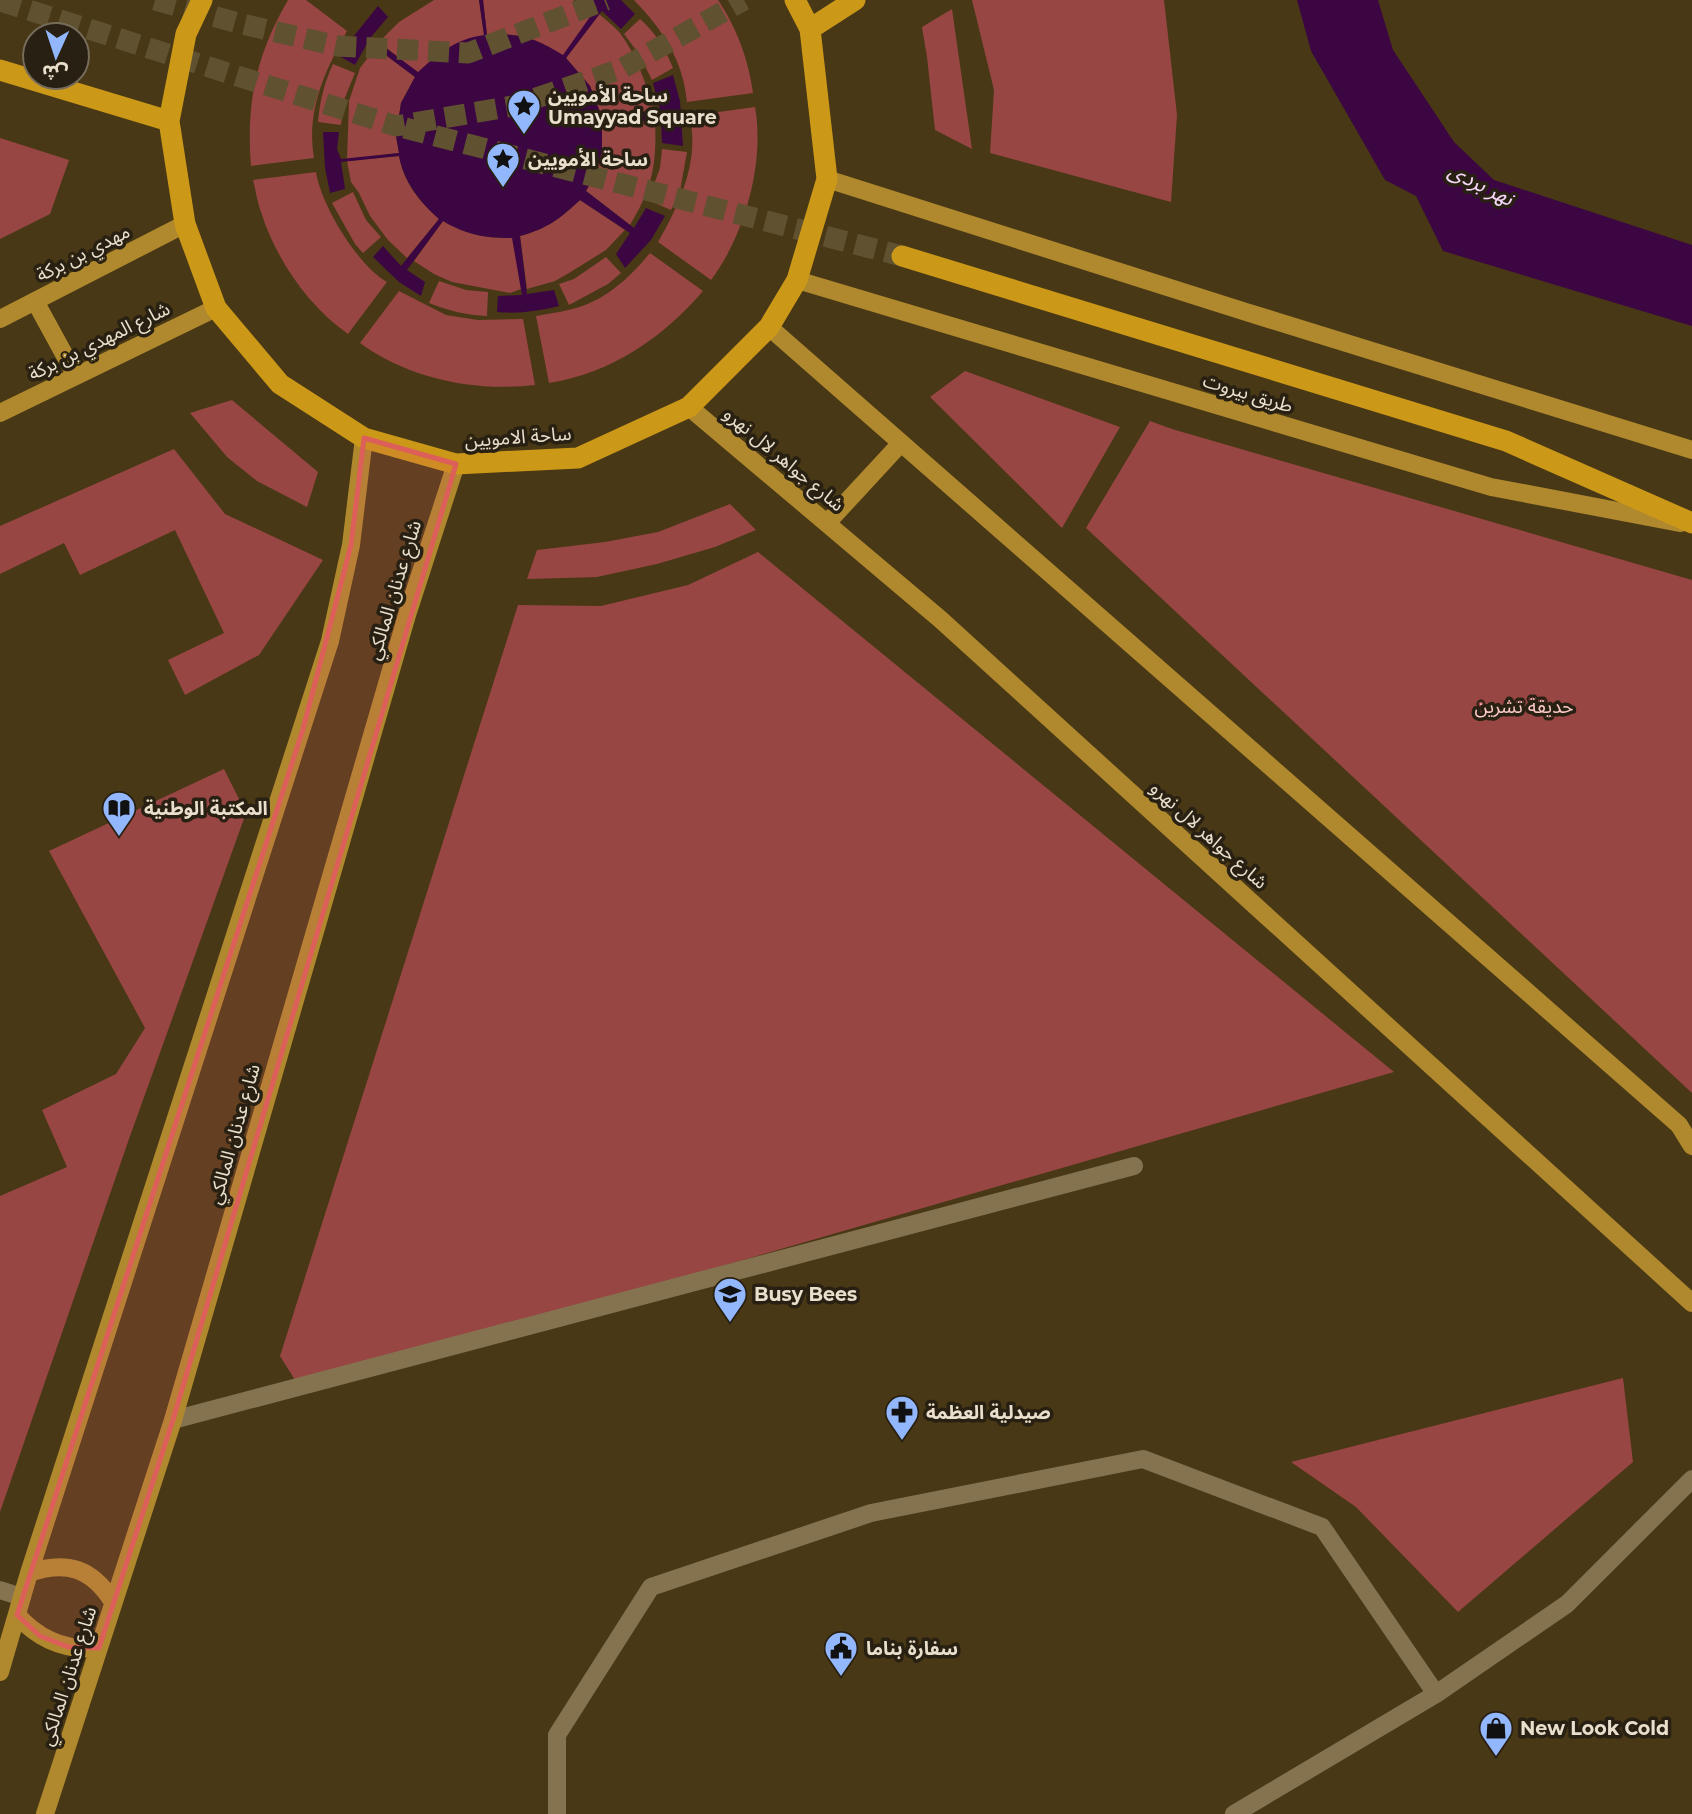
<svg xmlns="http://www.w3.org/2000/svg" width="1692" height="1814" viewBox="0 0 1692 1814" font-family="Montserrat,'Noto Sans Arabic',sans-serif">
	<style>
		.green { fill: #974643 }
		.water { fill: #3c0642 }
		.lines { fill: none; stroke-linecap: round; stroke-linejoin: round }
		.highway-tunnel { stroke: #605130; stroke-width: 21; stroke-dasharray: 21 10; stroke-linecap: butt }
		.minor { stroke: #857350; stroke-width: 18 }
		.major { stroke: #b0892e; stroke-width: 18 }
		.highway { stroke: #cc9818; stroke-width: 21 }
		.marked { fill: #dc5f59; fill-opacity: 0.2; stroke: #dc5f59; stroke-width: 5; stroke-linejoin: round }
		.labels { text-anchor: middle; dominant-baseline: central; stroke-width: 7; stroke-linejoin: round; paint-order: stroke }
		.poi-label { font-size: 19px; font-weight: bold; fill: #e9dfcc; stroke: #282012; text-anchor: start }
		.street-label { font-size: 19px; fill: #e9dfcc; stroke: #282012 }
		.park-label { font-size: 19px; fill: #fccbc7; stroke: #282012 }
		.water-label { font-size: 21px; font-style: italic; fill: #f7d8fa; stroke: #282012 }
	</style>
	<rect width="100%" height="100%" fill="#483815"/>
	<!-- green -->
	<path class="green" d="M288,0H306L347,31C325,71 306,110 314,158L251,166C246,103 256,55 288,0Z
		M434,0H479L484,35L418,73L379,42L399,22Z
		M483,0H573L594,12L563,56C536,38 520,32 487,35Z
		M634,0H718C736,26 749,61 753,93L687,102C683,60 663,30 634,0Z
		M972,0H1164L1177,115L1171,202L990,153L994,90Z
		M952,9L972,149L935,130L927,57L922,27Z
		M599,14C606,20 614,26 620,33C637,56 646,84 654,110L601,117L590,86L566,58Z
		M640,19C656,33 665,48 673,68L652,80L639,54L624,34Z
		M376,47L415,77L401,103L396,136L399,153L347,159L349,101L360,68Z
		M333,64L355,73L344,100L341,125L318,122C320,101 324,83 333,64Z
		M755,107C765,162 745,235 711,280L658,242C679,206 701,158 689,116Z
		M655,119C657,162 653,188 630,225L586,191C600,168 601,152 601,126Z
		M0,138L69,160L50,214L0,239Z
		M662,149L687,152L680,191L671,210L648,200L660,168Z
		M399,156C404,183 419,201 439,219L407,258L388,240L370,216L359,193L351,182L347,161Z
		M316,172C321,205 358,266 387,282L348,334C307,305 276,259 261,212C257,202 256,191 253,180Z
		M353,192L366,220L381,237L363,253L355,244L332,203Z
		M580,200L625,230L606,250L569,273L555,281L527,289L520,236C546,229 561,218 580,200Z
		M443,221C467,235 485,238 513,238L521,289L510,293L452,282L434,274L414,261Z
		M650,253L703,291C664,337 610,374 549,383L536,316C552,313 570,311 585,305C611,295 633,274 650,253Z
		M606,257L621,273L608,284L569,305L559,284L574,279Z
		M439,281L466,290L488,292L487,316C466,315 449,311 429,303Z
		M399,291L446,315L478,320L523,319L535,385C475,392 409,379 360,343Z
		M965,371L1120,427L1062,528L930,397Z
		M232,400L318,472L307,507L257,481L227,457L190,413Z
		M1150,421L1172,429L1692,580V1093L1086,528Z
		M174,449L225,514L323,560L259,655L185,695L168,660L224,633L175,530L80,575L64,543L0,574V526Z
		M730,504L756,530L715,547L657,564L597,577L527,579L537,550L605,542L658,532Z
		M758,552L1394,1072L300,1388L280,1356L518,605L601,606L688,585Z
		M224,769L246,813L129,1139L0,1512V1196L67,1167L42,1110L116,1074L145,1028L49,851Z
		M1623,1378L1633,1462L1458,1612L1356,1507L1291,1462Z"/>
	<!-- water -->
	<path class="water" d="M479,0H483L487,35C521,33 535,38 563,55L597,7L586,0H621L635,14L621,29L602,11L566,58L590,86L602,117L660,110L653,83L673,75L680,101L683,146L662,143L661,119L602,126V152L594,177L586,191L634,228L646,208L665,216L651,240L625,268L616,254L630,233L580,200C559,219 549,228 520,236L527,294L554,290L559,306C538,311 519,314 497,312L498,296L522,295L512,238C485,238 467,235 443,221L407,270L425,282L421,296L399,282L373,257L383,246L401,266L439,219C419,201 404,182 399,156L341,162L345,189L330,193L325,168L323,132H339L337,149L341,159L399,153L396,136L401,103L415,77L368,42L355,65L341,57L353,37L378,6L388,17L371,37L418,72C438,54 455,39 484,35Z
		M1297,0H1378L1393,50L1454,142L1494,180L1692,245V326L1443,251L1416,196L1385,180L1311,51Z"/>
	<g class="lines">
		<!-- highway-tunnel -->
		<path class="highway-tunnel" d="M155,0L238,23L337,46L468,53L606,0
			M0,1L396,126L513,106L621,69L744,0
			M405,128L902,256"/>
		<!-- minor -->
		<path class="minor" d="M173,1420L1134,1166
			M0,1590L22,1597
			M557,1814V1735L651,1587L871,1513L1143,1459L1322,1527L1436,1694
			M1234,1814L1436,1694L1567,1604L1692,1479"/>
		<!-- major -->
		<path class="major" d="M827,179L1246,312L1692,450
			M797,280L1491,487L1680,523
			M35,301L76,376
			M0,319L185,224
			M769,327L1679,1125L1692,1146
			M689,407L940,619L1692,1303
			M0,413L216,308
			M827,523L901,443
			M29,1573C66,1560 92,1568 113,1602
			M17,1615C39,1640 66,1651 99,1648
			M0,1672L29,1573L330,641L351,545L364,438
			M45,1814L173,1420L407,615L456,464"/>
		<!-- highway -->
		<path class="highway" d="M202,0L186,34L169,121L185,224L216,308L280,384L364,438L456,464L578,458L689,407L769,327L797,280L827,179L810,29L795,0
			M810,29L855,0
			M0,70L169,121
			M902,256L1506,441L1692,523"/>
	</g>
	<!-- marked area -->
	<path class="marked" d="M364,438L456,464L173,1420L99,1648L68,1647L40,1636L17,1615L303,729L351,545Z"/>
	<!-- icons -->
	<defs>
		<symbol id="sight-pin" viewBox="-11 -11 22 30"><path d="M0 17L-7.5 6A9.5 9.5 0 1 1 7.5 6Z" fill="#93b7fd" stroke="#282012"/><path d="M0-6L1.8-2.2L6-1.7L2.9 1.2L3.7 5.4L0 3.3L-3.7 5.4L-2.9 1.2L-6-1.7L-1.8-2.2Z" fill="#111"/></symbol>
		<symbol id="library-pin" viewBox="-11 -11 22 30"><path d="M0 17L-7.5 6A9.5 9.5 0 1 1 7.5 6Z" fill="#93b7fd" stroke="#282012"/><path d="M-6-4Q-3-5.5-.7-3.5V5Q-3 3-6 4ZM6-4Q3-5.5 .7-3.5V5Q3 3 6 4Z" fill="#111"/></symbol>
		<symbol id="school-pin" viewBox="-11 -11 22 30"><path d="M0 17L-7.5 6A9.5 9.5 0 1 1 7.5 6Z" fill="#93b7fd" stroke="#282012"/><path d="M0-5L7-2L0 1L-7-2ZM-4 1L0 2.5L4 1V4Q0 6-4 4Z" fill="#111"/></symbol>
		<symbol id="pharmacy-pin" viewBox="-11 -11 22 30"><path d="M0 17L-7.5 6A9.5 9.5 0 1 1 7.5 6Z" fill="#93b7fd" stroke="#282012"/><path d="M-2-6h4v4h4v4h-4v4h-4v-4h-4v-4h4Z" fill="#111"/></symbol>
		<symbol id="civic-pin" viewBox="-11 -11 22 30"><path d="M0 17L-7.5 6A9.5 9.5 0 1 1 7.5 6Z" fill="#93b7fd" stroke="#282012"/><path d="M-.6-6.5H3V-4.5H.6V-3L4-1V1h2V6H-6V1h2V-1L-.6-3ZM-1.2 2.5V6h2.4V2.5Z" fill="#111"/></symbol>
		<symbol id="shop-pin" viewBox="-11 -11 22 30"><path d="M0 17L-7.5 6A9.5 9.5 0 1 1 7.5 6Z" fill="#93b7fd" stroke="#282012"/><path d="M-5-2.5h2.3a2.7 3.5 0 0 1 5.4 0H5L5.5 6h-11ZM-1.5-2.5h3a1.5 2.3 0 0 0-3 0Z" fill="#111"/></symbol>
	</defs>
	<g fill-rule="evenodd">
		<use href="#sight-pin" x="505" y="87" width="38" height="52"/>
		<use href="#sight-pin" x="484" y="140" width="38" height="52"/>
		<use href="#library-pin" x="100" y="789" width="38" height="52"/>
		<use href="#school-pin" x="711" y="1275" width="38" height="52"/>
		<use href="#pharmacy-pin" x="883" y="1393" width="38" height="52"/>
		<use href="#civic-pin" x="822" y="1629" width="38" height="52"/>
		<use href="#shop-pin" x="1477" y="1709" width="38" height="52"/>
	</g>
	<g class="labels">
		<!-- poi labels -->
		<g class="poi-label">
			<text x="548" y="95">ساحة الأمويين<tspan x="548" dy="22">Umayyad Square</tspan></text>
			<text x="528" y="159">ساحة الأمويين</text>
			<text x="144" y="808">المكتبة الوطنية</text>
			<text x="754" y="1294">Busy Bees</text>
			<text x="926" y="1412">صيدلية العظمة</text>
			<text x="866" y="1648">سفارة بناما</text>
			<text x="1520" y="1728">New Look Cold</text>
		</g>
		<!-- street labels -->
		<g class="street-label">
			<text transform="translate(83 253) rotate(-27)">مهدي بن بركة</text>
			<text transform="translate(99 341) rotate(-26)">شارع المهدي بن بركة</text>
			<text transform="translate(1248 393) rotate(17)">طريق بيروت</text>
			<text transform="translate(518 437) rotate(-4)">ساحة الامويين</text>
			<text transform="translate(784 459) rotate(40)">شارع جواهر لال نهرو</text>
			<text transform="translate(394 590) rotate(-73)">شارع عدنان المالكي</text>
			<text transform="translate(1209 835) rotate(42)">شارع جواهر لال نهرو</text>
			<text transform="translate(234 1134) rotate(-74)">شارع عدنان المالكي</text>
			<text transform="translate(68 1676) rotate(-72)">شارع عدنان المالكي</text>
		</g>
		<!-- park labels -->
		<g class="park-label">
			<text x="1524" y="706">حديقة تشرين</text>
		</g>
		<!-- water labels -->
		<g class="water-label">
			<text transform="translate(1481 184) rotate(27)">نهر بردى</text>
		</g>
	</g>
	<!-- north arrow -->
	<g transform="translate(56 56) rotate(183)"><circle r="33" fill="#282012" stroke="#756c5c" stroke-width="2"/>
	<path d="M0-5L12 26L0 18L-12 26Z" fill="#93b7fd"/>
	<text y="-10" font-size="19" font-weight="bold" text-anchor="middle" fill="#e9dfcc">ش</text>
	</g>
</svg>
